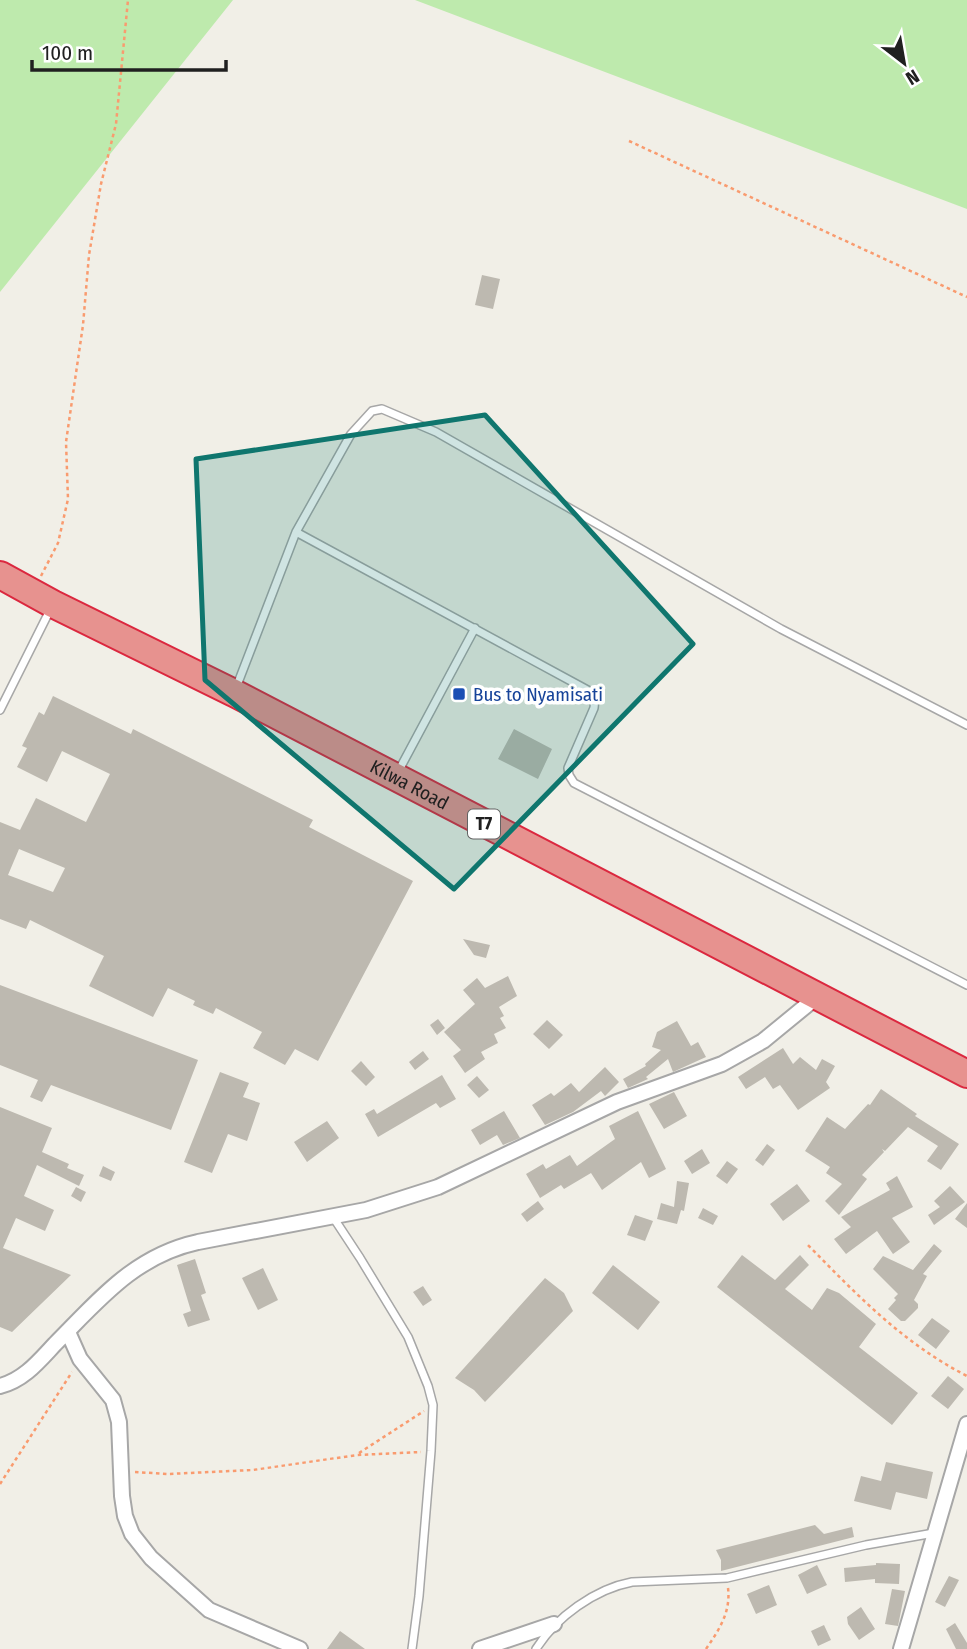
<svg xmlns="http://www.w3.org/2000/svg" width="967" height="1649" viewBox="0 0 967 1649" font-family="'Fira Sans Condensed',sans-serif">
	<style>
		.grass { fill: #beeaad }
		.building { fill: #bdb9b0; fill-rule: evenodd }
		.lines { fill: none; stroke-linecap: round; stroke-linejoin: round }
		.lane-casing { stroke: #a7a7a7; stroke-width: 10 }
		.street-casing { stroke: #a7a7a7; stroke-width: 18 }
		.highway-casing { stroke: #db283f; stroke-width: 30 }
		.path { stroke: #f99b6f; stroke-width: 2.5; stroke-dasharray: 3.5 3.5; stroke-linecap: butt }
		.lane { stroke: #fff; stroke-width: 7 }
		.street { stroke: #fff; stroke-width: 14 }
		.highway { stroke: #e7928f; stroke-width: 26 }
		.marked { fill: #0f766e; fill-opacity: 0.2; stroke: #0f766e; stroke-width: 5; stroke-linejoin: round }
		.transit-dot { fill: #1a4fb4; stroke: #fff; stroke-width: 2.5 }
		.labels { text-anchor: middle; dominant-baseline: central; stroke-width: 7; stroke-linejoin: round; paint-order: stroke }
		.shield { fill: #fff; stroke: #636363; stroke-width: 2 }
		.shield-label { font-size: 18px; font-weight: bold; fill: #202020 }
		.transit-label { font-size: 19px; fill: #164399; stroke: #fff; text-anchor: start }
		.street-label { font-size: 19px; fill: #202020; stroke: #fff }
	</style>
	<rect width="100%" height="100%" fill="#f1efe7"/>
	<!-- grass -->
	<path class="grass" d="M0,0H233L0,292Z
		M415,0H967V209Z"/>
	<!-- building -->
	<path class="building" d="M482,275L500,279L493,309L475,305Z
		M53,696L131,734L133,729L313,820L309,827L413,881L318,1061L295,1049L285,1065L253,1048L262,1032L216,1008L213,1014L193,1005L195,1001L168,988L153,1017L89,986L104,956L30,920L26,929L0,919V822L20,830L36,798L86,822L110,774L62,751L47,782L17,767L27,748L22,746L39,712L44,715ZM19,849L65,868L53,892L8,875Z
		M514,729L552,749L538,779L498,759Z
		M463,939L490,945L486,958L474,955Z
		M508,976L517,996L499,1007L504,1016L500,1018L506,1028L494,1034L498,1043L481,1052L485,1059L465,1073L453,1056L461,1050L444,1032L475,1004L463,990L477,978L485,988Z
		M0,985L198,1060L171,1130L51,1085L42,1102L30,1097L38,1080L0,1065Z
		M438,1019L445,1028L437,1035L430,1025Z
		M547,1020L563,1035L549,1049L533,1034Z
		M677,1021L691,1046L698,1042L706,1057L673,1072L668,1059L646,1077L648,1079L628,1088L623,1079L646,1066L645,1064L661,1050L652,1047L657,1032Z
		M783,1048L793,1064L800,1057L816,1070L822,1059L835,1066L826,1082L830,1088L798,1110L780,1085L773,1089L765,1077L746,1089L738,1077Z
		M423,1051L429,1059L415,1070L409,1062Z
		M361,1061L375,1077L366,1086L351,1071Z
		M605,1067L619,1082L605,1096L601,1091L573,1112L545,1125L532,1105L551,1093L554,1096L571,1083L579,1092Z
		M220,1072L249,1083L243,1097L260,1103L247,1141L228,1134L212,1173L184,1162Z
		M442,1075L456,1099L440,1108L436,1103L378,1137L365,1114L374,1109L377,1114Z
		M477,1076L489,1090L479,1098L467,1085Z
		M881,1089L917,1114L915,1116L959,1144L941,1170L927,1161L938,1146L908,1127L885,1151L882,1149L884,1152L862,1175L867,1179L839,1215L825,1201L842,1184L826,1173L830,1167L805,1151L827,1117L845,1129L868,1104L870,1105Z
		M674,1092L687,1116L664,1129L649,1104Z
		M0,1107L52,1128L42,1152L69,1164L67,1168L84,1175L79,1186L37,1165L24,1196L54,1210L45,1231L16,1218L3,1248L71,1275L12,1332L0,1327Z
		M504,1111L520,1138L503,1145L497,1135L480,1145L471,1130Z
		M638,1111L666,1169L649,1178L641,1162L602,1190L591,1173L564,1189L561,1185L540,1198L526,1174L543,1164L546,1169L570,1155L577,1166L615,1139L609,1126Z
		M327,1121L339,1138L307,1162L294,1142Z
		M767,1144L775,1150L763,1166L755,1160Z
		M702,1149L710,1163L692,1174L684,1161Z
		M727,1161L738,1169L727,1184L716,1176Z
		M103,1166L115,1172L111,1181L99,1176Z
		M897,1176L913,1207L892,1218L910,1242L893,1254L877,1231L846,1254L834,1239L851,1227L841,1217L890,1190L886,1183Z
		M677,1181L689,1183L684,1211L681,1210L677,1224L657,1219L661,1203L674,1207Z
		M797,1184L810,1201L783,1221L770,1204Z
		M950,1186L965,1202L934,1225L928,1215L940,1207L934,1201Z
		M76,1187L86,1192L81,1202L71,1196Z
		M538,1201L544,1209L527,1222L521,1214Z
		M967,1203V1228L955,1219Z
		M703,1208L718,1216L713,1225L698,1218Z
		M635,1215L653,1221L645,1241L627,1235Z
		M934,1244L942,1251L923,1274L927,1276L914,1300L918,1304V1308L905,1321H901L888,1309L896,1300L894,1298L898,1294L873,1269L883,1256L913,1270Z
		M742,1255L775,1280L800,1255L809,1265L785,1289L812,1310L827,1288L839,1293L876,1324L859,1347L918,1393L892,1425L717,1287Z
		M195,1259L206,1293L201,1295L210,1320L188,1327L183,1314L191,1311L177,1265Z
		M613,1265L660,1302L638,1330L592,1293Z
		M263,1268L278,1300L258,1310L242,1278Z
		M545,1278L564,1293L573,1311L485,1402L474,1390L455,1378Z
		M423,1286L432,1300L423,1306L413,1292Z
		M932,1318L950,1331L936,1349L918,1335Z
		M948,1376L964,1389L948,1409L931,1396Z
		M886,1462L933,1472L927,1499L896,1492L891,1510L854,1501L861,1476L881,1481Z
		M815,1525L824,1534L852,1527L854,1537L721,1571V1560L716,1550Z
		M876,1563L900,1564L899,1584L875,1583V1579L845,1582L844,1568L876,1565Z
		M817,1565L827,1585L807,1594L798,1575Z
		M949,1576L959,1580L945,1607L935,1602Z
		M769,1585L777,1605L756,1614L747,1594Z
		M892,1589L905,1591L898,1626L885,1624Z
		M861,1607L875,1629L859,1640L848,1624L847,1617Z
		M955,1623L967,1643V1649H956L946,1629Z
		M824,1625L831,1640L818,1646L811,1631Z
		M340,1631L365,1649H327Z"/>
	<g class="lines">
		<defs>
			<path id="lane" d="M296,532L593,693L595,698L594,708L568,768L569,775L574,783L967,985
				M236,688L296,532L351,434L372,411L382,409L436,432L781,629L967,725
				M0,710L51,608
				M398,772L475,628
				M333,1217L360,1258L408,1337L428,1386L433,1405L431,1451L419,1596L412,1649
				M536,1649C556,1617 595,1589 632,1582L727,1578L866,1545L934,1533"/>
			<path id="street" d="M68,1332L80,1359L113,1400L119,1422L122,1496L125,1516L132,1534L151,1558L209,1610L300,1649
				M0,1386C24,1380 39,1361 55,1344C99,1300 134,1256 198,1242L366,1210L438,1187L617,1102L722,1064L763,1041L818,996
				M480,1649L554,1624
				M901,1649L967,1424"/>
			<g id="highway">
				<path id="s1" d="M0,575L53,604L234,693L967,1074"/>
			</g>
		</defs>
		<!-- lane casing -->
		<use href="#lane" class="lane-casing"/>
		<!-- street casing -->
		<use href="#street" class="street-casing"/>
		<!-- highway casing -->
		<use href="#highway" class="highway-casing"/>
		<!-- path -->
		<path class="path" d="M629,141L967,297
			M41,576L58,543L68,499L66,442L83,325L89,255L101,184L116,124L128,0
			M808,1245C858,1296 903,1343 967,1376
			M359,1453L424,1411
			M135,1472L168,1474L253,1470L357,1455L421,1452
			M0,1484L72,1372
			M706,1649C719,1630 731,1612 728,1588"/>
		<!-- lane -->
		<use href="#lane" class="lane"/>
		<!-- street -->
		<use href="#street" class="street"/>
		<!-- highway -->
		<use href="#highway" class="highway"/>
	</g>
	<!-- marked area -->
	<path class="marked" d="M485,415L693,644L454,889L205,680L196,459Z"/>
	<!-- markers -->
	<rect class="transit-dot" x="452" y="687" width="14" height="14" rx="3.5"/>
	<g class="labels">
		<!-- shield labels -->
		<rect class="shield" x="468" y="809.5" width="32" height="29" rx="5"/>
		<g class="shield-label">
			<text x="484" y="824">T7</text>
		</g>
		<!-- transit labels -->
		<g class="transit-label">
			<text x="473" y="694">Bus to Nyamisati</text>
		</g>
		<!-- street labels -->
		<g class="street-label">
			<text stroke="none"><textPath href="#s1" startOffset="460">Kilwa Road</textPath></text>
		</g>
	</g>
	<!-- north arrow -->
	<g transform="translate(904 63) rotate(149)" stroke="#ffffff" stroke-width="5" paint-order="stroke">
	<path d="M0-5L12 26L0 18L-12 26Z" fill="#202020"/>
	<text y="-10" font-size="19" font-weight="bold" text-anchor="middle" fill="#202020">N</text>
	</g>
	<!-- scale -->
	<path d="M32 60v10h194v-10" fill="none" stroke="#202020" stroke-width="3.5"/>
	<text x="42" y="60" font-size="21" fill="#202020" stroke="#ffffff" stroke-width="5" paint-order="stroke">100 m</text>
</svg>
